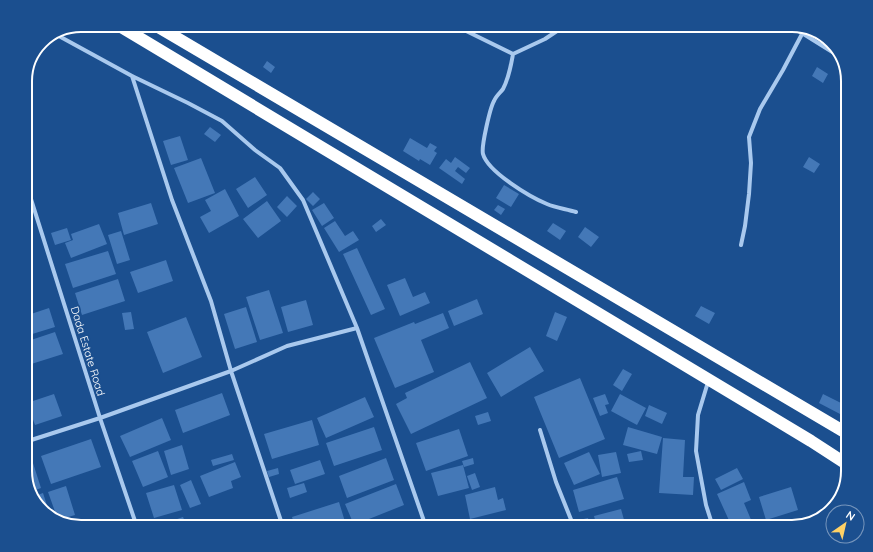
<svg xmlns="http://www.w3.org/2000/svg" width="873" height="552" viewBox="0 0 873 552" font-family="Quicksand,sans-serif">
	<style>
		.building { fill: #4478b7 }
		.lines { fill: none; stroke-linecap: round; stroke-linejoin: round }
		.street { stroke: #a9c9ee; stroke-width: 4 }
		.highway { stroke: #fff; stroke-width: 12 }
		.labels { text-anchor: middle; dominant-baseline: central; stroke-width: 3.5; stroke-linejoin: round; paint-order: stroke }
		.street-label { font-size: 11px; fill: #fff; stroke: #1b4f8f }
		.rim { fill: none; stroke: #fff; stroke-width: 2 }
	</style>
	<rect width="100%" height="100%" fill="#1b4f8f"/>
	<!-- building -->
	<path class="building" d="M267,61L275,67L271,73L263,67Z
		M817,67L828,74L823,83L812,76Z
		M210,127L221,135L215,142L204,134Z
		M180,136L188,160L171,165L163,141Z
		M410,138L427,148L430,143L437,147L434,151L437,153L430,165L420,159L419,161L403,151Z
		M455,157L470,168L466,173L458,167L455,171L465,179L462,184L439,168L446,159L451,163Z
		M809,157L820,164L814,173L803,167Z
		M201,158L215,193L188,203L174,168Z
		M255,177L267,195L248,208L236,189Z
		M504,185L519,194L511,207L496,198Z
		M225,189L239,216L209,233L200,217L211,211L205,200Z
		M313,192L320,199L313,206L306,199Z
		M287,196L297,206L287,217L277,207Z
		M267,201L281,221L258,238L243,219Z
		M151,203L158,224L124,235L118,213Z
		M324,203L334,218L322,226L312,210Z
		M498,205L505,209L501,215L494,210Z
		M381,219L386,225L376,232L372,226Z
		M335,221L345,236L353,231L359,240L339,252L324,228Z
		M553,223L566,231L560,240L547,231Z
		M99,224L107,244L71,258L65,243L73,240L71,234Z
		M585,227L599,237L591,247L578,237Z
		M67,228L71,240L55,245L51,233Z
		M121,231L130,260L117,264L108,235Z
		M357,248L385,309L371,315L343,254Z
		M108,251L116,274L73,288L65,264Z
		M25,260L30,275L25,276Z
		M166,260L173,281L138,293L130,272Z
		M405,278L413,297L425,292L430,303L400,316L387,285Z
		M118,279L125,301L82,315L75,293Z
		M269,290L283,333L260,340L246,297Z
		M477,299L483,314L454,326L448,311Z
		M306,300L313,325L288,332L281,307Z
		M701,306L715,313L709,324L695,316Z
		M246,307L257,342L235,349L224,314Z
		M49,308L55,327L29,335L25,323V316Z
		M131,312L134,329L125,330L122,313Z
		M555,312L567,317L557,341L546,336Z
		M443,313L449,328L421,340L434,372L395,388L374,338L414,322L415,324Z
		M186,317L202,357L163,373L147,332Z
		M55,332L63,354L25,366V342Z
		M530,347L544,371L501,397L487,373Z
		M470,362L487,398L411,434L396,404L407,398L405,393Z
		M623,369L632,374L622,391L613,385Z
		M580,378L605,439L559,458L534,397Z
		M222,393L230,415L183,433L175,410Z
		M54,394L62,416L35,425L27,403Z
		M605,394L609,404L605,405L608,413L600,416L593,398Z
		M620,394L646,408L637,425L611,411Z
		M823,394L845,405L840,414L819,403Z
		M365,397L374,417L326,438L317,418Z
		M649,405L667,413L662,424L645,416Z
		M488,412L491,421L478,425L475,416Z
		M162,418L171,440L130,457L120,436Z
		M312,420L319,445L272,459L264,434Z
		M374,427L382,450L334,466L326,443Z
		M628,427L662,437L657,454L623,445Z
		M459,429L468,456L426,471L416,443Z
		M663,438L685,440L683,477H694L693,495L659,493Z
		M91,439L101,467L51,484L41,456Z
		M182,445L189,469L171,475L164,451Z
		M158,451L168,477L143,487L132,461Z
		M641,451L643,460L629,462L627,454Z
		M589,452L600,474L574,485L564,463Z
		M616,452L621,473L602,477L598,455Z
		M232,454L234,460L213,466L211,460Z
		M386,458L394,480L347,498L339,476Z
		M473,458L474,464L464,467L462,461Z
		M32,460L41,488L30,492L25,475V462Z
		M320,460L325,474L295,484L290,470Z
		M235,462L241,477L231,481L233,488L209,497L200,476Z
		M463,465L469,488L438,496L431,473Z
		M278,468L279,474L269,477L267,471Z
		M737,468L743,479L721,490L715,479Z
		M475,473L480,487L472,490L467,476Z
		M617,477L624,499L579,512L573,490Z
		M191,480L201,504L190,508L180,485Z
		M744,482L751,500L744,503L752,522L741,527H732L717,494Z
		M304,483L307,492L290,498L287,488Z
		M396,484L404,505L354,525L345,504Z
		M174,485L182,510L154,518L146,493Z
		M66,486L75,515L58,520L48,492Z
		M495,487L498,500L503,498L506,510L470,519L465,495Z
		M791,487L798,510L766,520L759,497Z
		M43,493L51,518L33,499L32,497Z
		M339,502L346,525L340,527H295L292,517Z
		M621,509L626,527H597L594,516Z
		M183,517L187,527H154Z
		M588,518L590,527H581L579,520Z
		M771,522L773,527H756Z"/>
	<g class="lines">
		<!-- street -->
		<path class="street" d="M454,25L513,54L545,39L566,25
			M789,25L842,58
			M57,35L132,76L188,103L222,121L255,150L280,168L303,200L357,328
			M513,54C511,65 509,78 503,89C500,93 496,96 494,101C490,108 481,147 483,154C488,172 530,197 547,204C556,208 567,209 576,212
			M132,76L172,200L211,301L231,371L283,527
			M25,180L100,418L137,527
			M741,245L745,226L749,194L751,163L749,137L760,109L783,70L802,34
			M708,382L698,415L696,451L706,505L713,527
			M540,430L556,482L574,527
			M25,442L100,418L231,371L287,346L357,328L426,527"/>
		<!-- highway -->
		<path class="highway" d="M118,25L811,441L848,465
			M155,25L848,434"/>
	</g>
	<g class="labels">
		<!-- street labels -->
		<g class="street-label">
			<text transform="translate(88 351) rotate(73)">Dada Estate Road</text>
		</g>
	</g>
	<!-- crop -->
	<path d="M0 0H873V552H0ZM81 32H792A49 49 0 0 1 841 81V471A49 49 0 0 1 792 520H81A49 49 0 0 1 32 471V81A49 49 0 0 1 81 32Z" fill="#1b4f8f" fill-rule="evenodd"/>
	<path class="rim" d="M81 32H792A49 49 0 0 1 841 81V471A49 49 0 0 1 792 520H81A49 49 0 0 1 32 471V81A49 49 0 0 1 81 32Z"/>
	<!-- north arrow -->
	<g transform="translate(845 524) rotate(34)"><circle r="19" fill="#1b4f8f" stroke="#7695bc"/>
	<path d="M0-3L7 15L0 10L-7 15Z" fill="#ffd166"/>
	<text y="-6" font-size="11" font-weight="bold" text-anchor="middle" fill="#ffffff">N</text>
	</g>
</svg>
